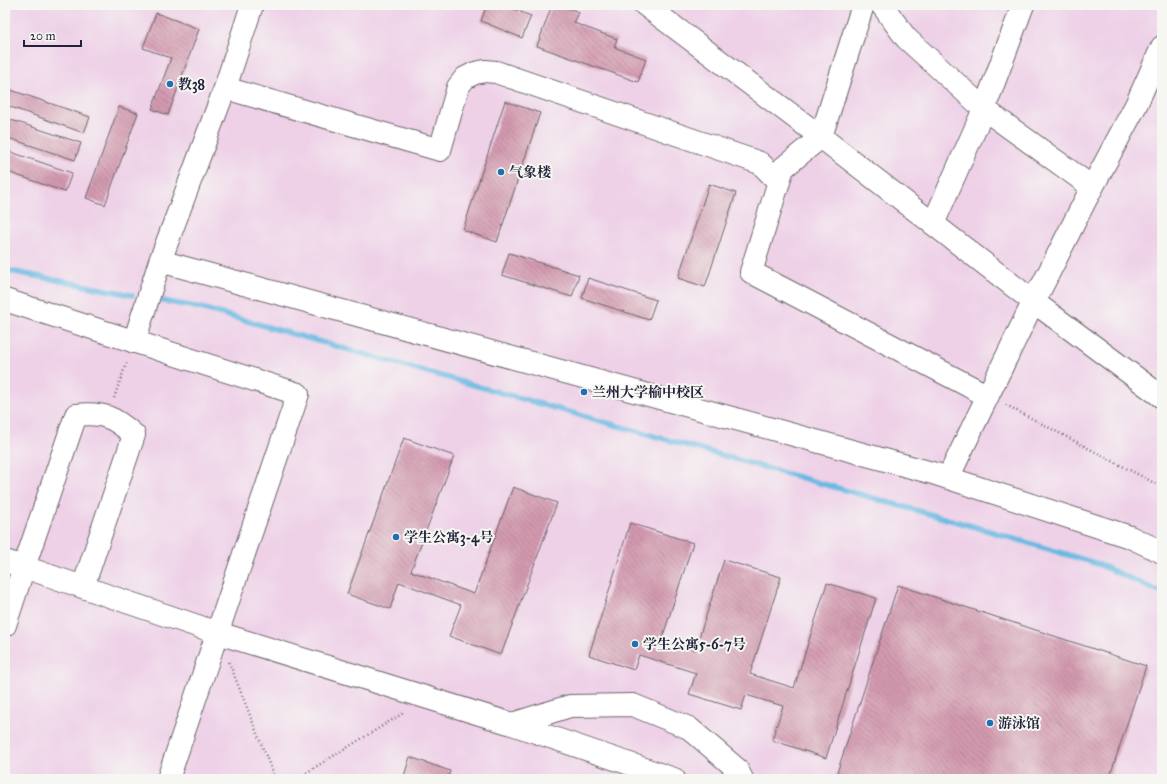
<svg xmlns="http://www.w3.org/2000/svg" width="1167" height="784" viewBox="0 0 1167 784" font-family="'IM FELL Great Primer','Noto Serif SC',serif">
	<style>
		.built { fill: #eed0e7 }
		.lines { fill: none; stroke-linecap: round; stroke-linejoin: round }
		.stream { stroke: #66b8e1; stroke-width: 5.5 }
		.building { fill: url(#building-back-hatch) }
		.minor-casing { stroke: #6c646b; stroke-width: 24 }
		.path { stroke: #6c646b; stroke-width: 2.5; stroke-dasharray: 1 3; stroke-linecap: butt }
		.minor { stroke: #fff; stroke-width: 22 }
		.poi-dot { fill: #1f6fb2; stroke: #f6f6f2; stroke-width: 1.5 }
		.labels { text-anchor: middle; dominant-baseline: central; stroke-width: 4; stroke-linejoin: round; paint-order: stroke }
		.poi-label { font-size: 14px; font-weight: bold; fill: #22223b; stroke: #f6f6f2; text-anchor: start }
	</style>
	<defs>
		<pattern id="building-back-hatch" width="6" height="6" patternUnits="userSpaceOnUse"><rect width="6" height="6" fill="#d39aaf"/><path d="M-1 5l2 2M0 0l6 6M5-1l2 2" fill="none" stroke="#ab7d90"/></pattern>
	</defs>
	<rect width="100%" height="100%" fill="#f6f6f2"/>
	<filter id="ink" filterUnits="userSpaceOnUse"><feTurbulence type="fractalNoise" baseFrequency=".025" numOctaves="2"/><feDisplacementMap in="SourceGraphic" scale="8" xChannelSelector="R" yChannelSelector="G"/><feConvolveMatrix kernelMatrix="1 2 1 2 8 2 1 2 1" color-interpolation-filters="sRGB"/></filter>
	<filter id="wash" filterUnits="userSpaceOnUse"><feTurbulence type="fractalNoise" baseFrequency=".012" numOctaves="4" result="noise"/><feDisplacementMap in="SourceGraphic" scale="16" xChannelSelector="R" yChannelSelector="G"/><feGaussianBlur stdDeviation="0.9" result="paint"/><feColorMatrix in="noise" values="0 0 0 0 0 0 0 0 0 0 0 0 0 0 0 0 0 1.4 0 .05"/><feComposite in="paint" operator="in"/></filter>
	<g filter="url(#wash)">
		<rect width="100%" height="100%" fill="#f4dec4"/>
		<!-- built -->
		<path class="built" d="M5,5H1162V779H5Z"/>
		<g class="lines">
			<!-- stream -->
			<path class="stream" d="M5,270L132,295
				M163,301L201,308L986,530L1098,564L1162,593"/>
		</g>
		<g id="blocks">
			<!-- building -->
			<path class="building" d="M487,5H503L531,16L522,38L481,21Z
				M552,5H560L579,12L574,23L617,39L614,47L646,59L638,82L537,46Z
				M156,13L199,29L168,115L152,109L171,58L143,48Z
				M5,88L90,117L84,133L5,105Z
				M505,101L540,113L497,242L463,230Z
				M119,107L138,113L105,205L86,198Z
				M5,118L81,143L75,160L5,137Z
				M5,150L72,173L65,192L5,171Z
				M709,184L736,193L705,287L678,278Z
				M509,253L579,275L572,297L502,275Z
				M588,278L656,300L649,320L582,298Z
				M404,438L454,456L411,571L474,594L513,487L557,503L501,655L449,636L461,605L399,582L390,609L347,594Z
				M630,523L693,543L662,639L695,650L724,560L781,577L750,674L794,688L827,583L876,598L826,758L772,740L783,706L746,695L741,710L689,694L696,673L639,655L634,670L589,655Z
				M898,585L1146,666L1109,779H835Z
				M410,757L450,771L448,779H403Z"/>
		</g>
	</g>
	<g filter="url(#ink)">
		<use href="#blocks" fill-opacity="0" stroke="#6c646b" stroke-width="1"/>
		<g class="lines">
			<defs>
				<path id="minor" d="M645,5L821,137L783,168L751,272L988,396
					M863,5L821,137L1034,302L1092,187L984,109L906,38L882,5
					M225,88L440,150L458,87L465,78L475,73L485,71L496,72L760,163L779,182
					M1086,199L1136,105L1162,47
					M933,224L984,109L1023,5
					M160,261L936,474L1130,537L1162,552
					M5,300L298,394L168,779
					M1034,302L1162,397
					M134,342L160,261L225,88L252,5
					M948,478L1040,288
					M5,561L24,567L76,415C103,412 114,417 134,435L83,587
					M5,625L24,567L218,633L512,724L674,779
					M512,724L570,706L633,705L689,728L737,769L742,779"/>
			</defs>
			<!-- minor casing -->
			<use href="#minor" class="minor-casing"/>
			<!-- path -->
			<path class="path" d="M114,398L127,361
				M1006,405L1162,487
				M229,662L275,779
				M296,779L405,712"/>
			<!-- minor -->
			<use href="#minor" class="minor"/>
		</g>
	</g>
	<!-- markers -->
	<g class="poi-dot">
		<circle cx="170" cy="84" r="4"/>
		<circle cx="501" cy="172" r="4"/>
		<circle cx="584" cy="392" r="4"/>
		<circle cx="396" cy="537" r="4"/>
		<circle cx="635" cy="644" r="4"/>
		<circle cx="990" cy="723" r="4"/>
	</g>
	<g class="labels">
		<!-- poi labels -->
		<g class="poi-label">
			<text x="178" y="84">教38</text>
			<text x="509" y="172">气象楼</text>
			<text x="592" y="392">兰州大学榆中校区</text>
			<text x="404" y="537">学生公寓3-4号</text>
			<text x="643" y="644">学生公寓5-6-7号</text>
			<text x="998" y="723">游泳馆</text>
		</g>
	</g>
	<!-- margin -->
	<rect width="1167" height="784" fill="none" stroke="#f6f6f2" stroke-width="20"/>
	<!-- scale -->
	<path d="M24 40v6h57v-6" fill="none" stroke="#22223b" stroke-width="2"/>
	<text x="30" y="40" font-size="12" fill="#22223b" stroke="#f6f6f2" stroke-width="3" paint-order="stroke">20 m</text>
</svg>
